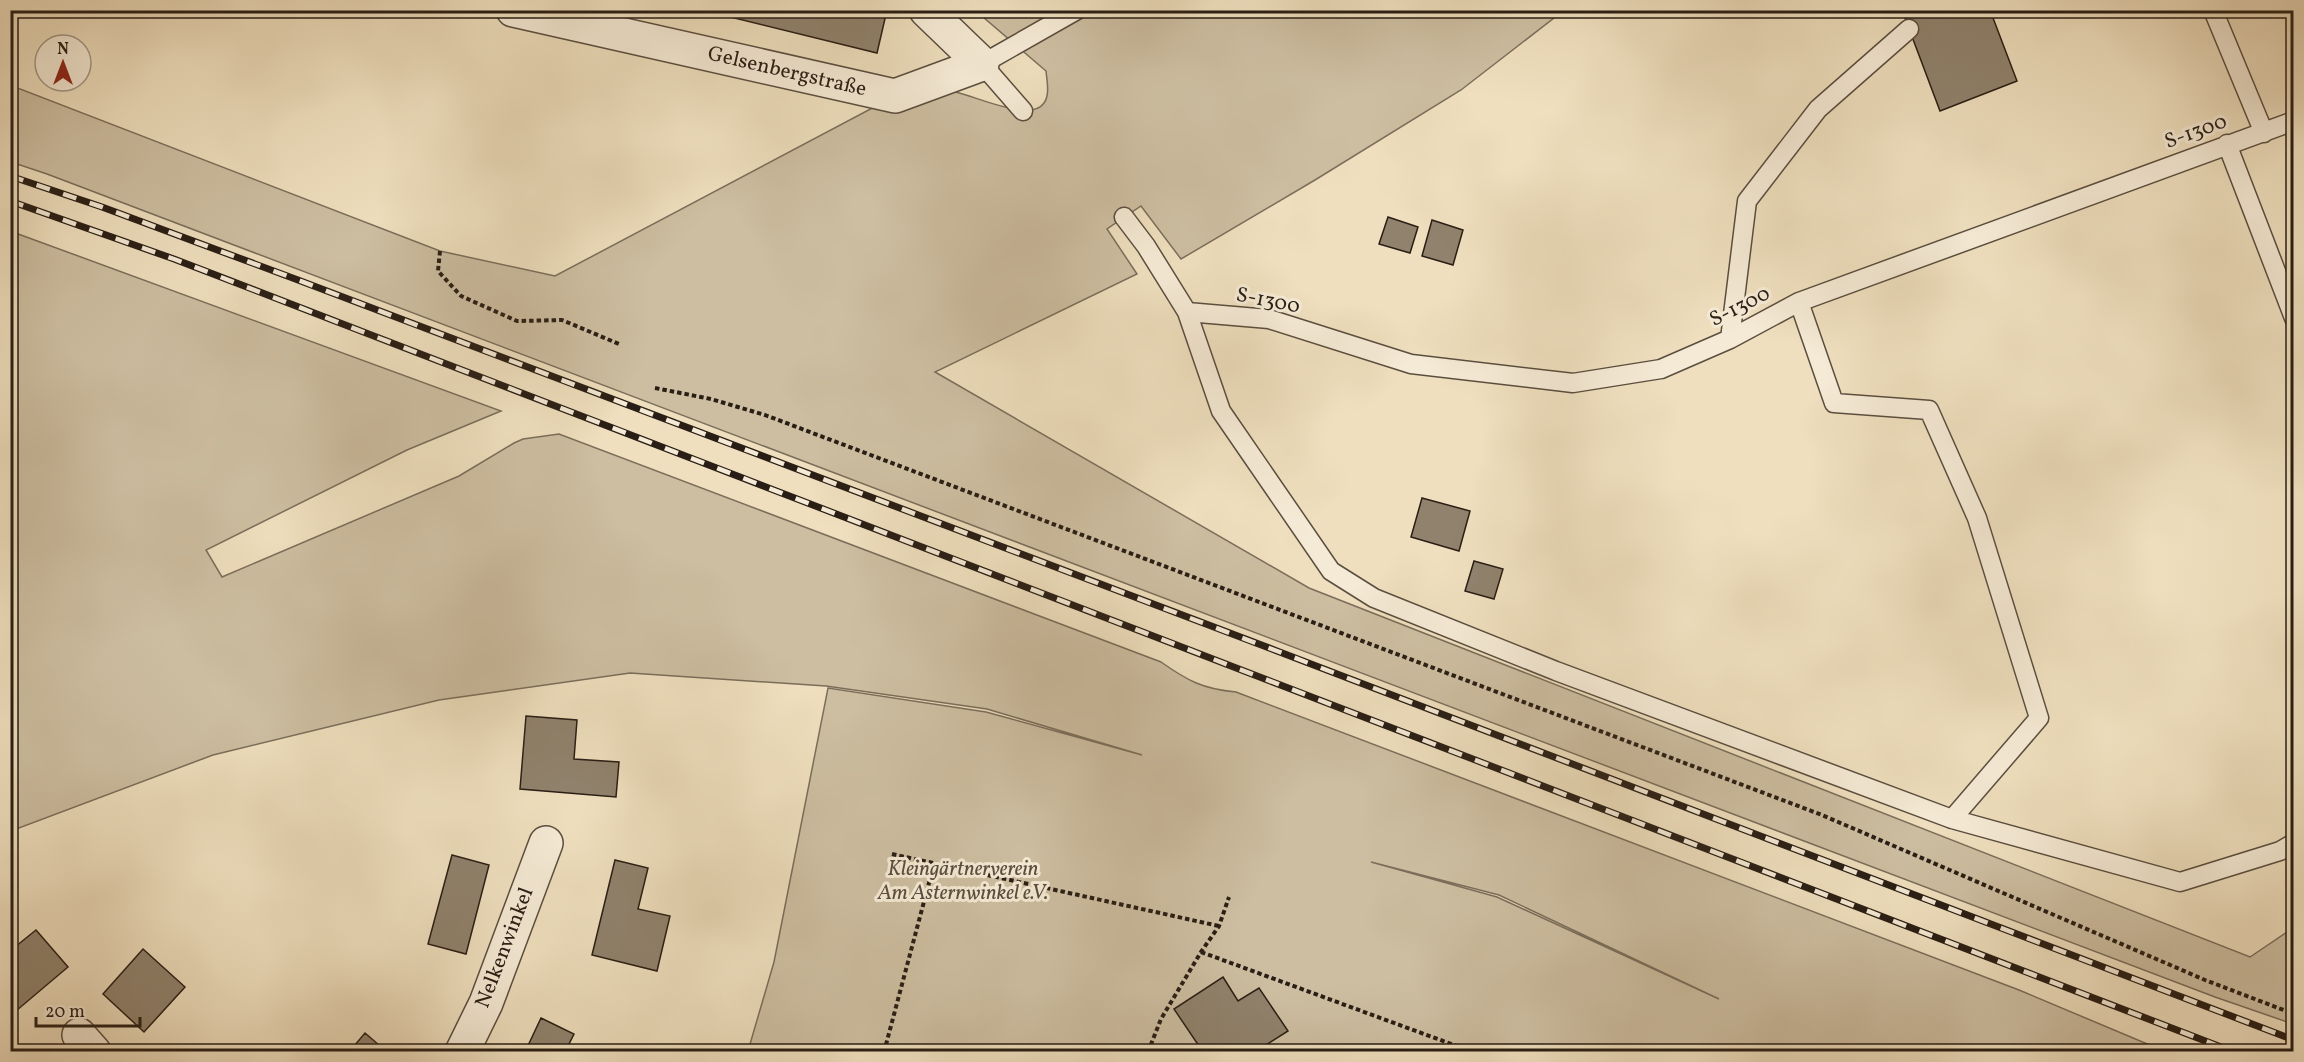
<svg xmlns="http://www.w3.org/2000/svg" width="2304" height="1062" viewBox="0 0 2304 1062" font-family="Vollkorn,serif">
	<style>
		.green { fill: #cdbea1; stroke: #7b6e5b; stroke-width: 1.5; fill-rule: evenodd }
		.building { fill: #90826d; stroke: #291e15; stroke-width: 1.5 }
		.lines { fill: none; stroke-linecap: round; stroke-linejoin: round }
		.lane-casing { stroke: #5a4e3f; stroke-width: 21 }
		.street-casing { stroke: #5a4e3f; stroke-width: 36 }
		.path { stroke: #291e15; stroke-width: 4; stroke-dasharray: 4.5 3; stroke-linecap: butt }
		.lane { stroke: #f5ead5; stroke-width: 18 }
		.street { stroke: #f5ead5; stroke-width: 33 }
		.rail-casing { stroke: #291e15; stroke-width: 7 }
		.rail { stroke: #f5ead5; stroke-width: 4.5; stroke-dasharray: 14; stroke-linecap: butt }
		.labels { text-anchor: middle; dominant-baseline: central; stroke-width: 6; stroke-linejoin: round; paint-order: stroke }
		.street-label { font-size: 21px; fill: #291e15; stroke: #f5ead5 }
		.park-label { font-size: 21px; font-style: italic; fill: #5a4e3f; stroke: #f5ead5 }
	</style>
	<rect width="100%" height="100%" fill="#efdfbe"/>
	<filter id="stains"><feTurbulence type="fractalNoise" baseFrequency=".00333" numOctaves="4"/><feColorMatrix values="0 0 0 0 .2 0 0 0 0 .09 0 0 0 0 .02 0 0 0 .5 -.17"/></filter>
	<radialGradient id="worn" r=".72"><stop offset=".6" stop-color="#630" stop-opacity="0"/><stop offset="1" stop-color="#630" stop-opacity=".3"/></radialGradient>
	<!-- green -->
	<path class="green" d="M976,11H1563L1461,90L1315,180L1181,259L1141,206L1107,229L1137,274L935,372L1309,588L2250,957L2293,928V1024L2215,997L47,174L11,162L10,85L440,251L555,276L895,96C909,94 927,88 941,89C965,90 1029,125 1044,103C1050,95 1047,81 1046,71Z
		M10,231L501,411L407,450L206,550L222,577L459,476L514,443L523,439L559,434L1161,662C1188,681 1203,689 1236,692L2019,990L2164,1051H748L774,962L828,688L986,712L1142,755L987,709L826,686L630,673L439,700L213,755L11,831ZM1371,862L1499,895L1719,999L1497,897Z"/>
	<!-- building -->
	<path class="building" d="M702,10H887L877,53Z
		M1902,10H1990L2017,81L1940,111Z
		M1388,217L1418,227L1410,253L1379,244Z
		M1432,220L1463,230L1453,265L1422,256Z
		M1422,498L1470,511L1459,551L1411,537Z
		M1474,561L1503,569L1494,599L1465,591Z
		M526,716L577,720L574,759L619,762L616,797L520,789Z
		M452,855L489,865L466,954L428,944Z
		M615,860L648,868L638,909L670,916L657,971L592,955Z
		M36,930L68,967L10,1016V951Z
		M143,949L185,987L144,1032L103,994Z
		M1223,977L1238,1001L1259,988L1288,1031L1255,1052H1203L1174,1009Z
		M541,1018L574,1034L565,1052H525Z
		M365,1033L387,1052H349Z"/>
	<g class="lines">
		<defs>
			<path id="lane" d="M2213,10L2264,133
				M1023,111L982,64L1077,10
				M2227,144L2294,318
				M1124,217L1146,246L1187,312L1221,411L1331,571L1374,598L1556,671L1952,819L2180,882L2280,851L2294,843
				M1799,302L1834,403L1929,410L1977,518L2039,718L1952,819
				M1187,312L1269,319L1411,364L1573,383L1661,369L1730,339L1799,302L2294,121
				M1730,339L1747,201L1818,109L1909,29"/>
			<path id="street" d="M513,10L895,96L982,64L926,10
				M79,1035L94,1052
				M462,1052L486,1003L546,843"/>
		</defs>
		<!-- lane casing -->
		<use href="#lane" class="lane-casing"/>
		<!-- street casing -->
		<use href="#street" class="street-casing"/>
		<!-- path -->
		<path class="path" d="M440,251L438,271L461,296L517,321L562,320L619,344
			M655,388L711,399L765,415L1822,815L2205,980L2294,1014
			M892,854L1219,926
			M1201,952L1473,1052
			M884,1052L934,864
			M1148,1052L1161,1019L1201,952L1219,926L1229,897"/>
		<!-- lane -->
		<use href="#lane" class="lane"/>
		<!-- street -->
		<use href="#street" class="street"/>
		<defs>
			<path id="rail" d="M10,176L102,207L298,280L1277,651L2294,1040
				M10,201L174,259L379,338L2234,1052"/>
		</defs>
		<!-- rail casing -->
		<use href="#rail" class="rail-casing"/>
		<!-- rail -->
		<use href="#rail" class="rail"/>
	</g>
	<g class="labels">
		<!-- street labels -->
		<g class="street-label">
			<text transform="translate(787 72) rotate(13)">Gelsenbergstraße</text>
			<text transform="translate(2196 132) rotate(-20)">S-1300</text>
			<text transform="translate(1268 301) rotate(11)">S-1300</text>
			<text transform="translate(1740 307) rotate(-27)">S-1300</text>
			<text transform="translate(505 948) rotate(-69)">Nelkenwinkel</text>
		</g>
		<!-- park labels -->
		<g class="park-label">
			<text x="963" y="869">Kleingärtnerverein<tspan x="963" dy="24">Am Asternwinkel e.V.</tspan></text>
		</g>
	</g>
	<!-- margin -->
	<rect width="2304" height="1062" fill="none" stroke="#efdfbe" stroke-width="36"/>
	<rect x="12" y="12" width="2280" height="1038" fill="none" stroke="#291e15" stroke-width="3"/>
	<rect x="18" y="18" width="2268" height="1026" fill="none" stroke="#291e15" stroke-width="1.5"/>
	<!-- north arrow -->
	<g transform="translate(63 63)"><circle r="28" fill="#f5ead5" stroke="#a39888" stroke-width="1.5"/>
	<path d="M0-4.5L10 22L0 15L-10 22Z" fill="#8f2418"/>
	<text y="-9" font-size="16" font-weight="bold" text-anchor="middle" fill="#291e15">N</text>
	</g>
	<!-- scale -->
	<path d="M36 1017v9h104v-9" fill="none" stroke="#291e15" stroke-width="3"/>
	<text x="45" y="1017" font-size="18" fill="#291e15" stroke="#f5ead5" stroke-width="4.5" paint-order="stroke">20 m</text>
	<rect width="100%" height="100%" filter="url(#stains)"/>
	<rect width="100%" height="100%" fill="url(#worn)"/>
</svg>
